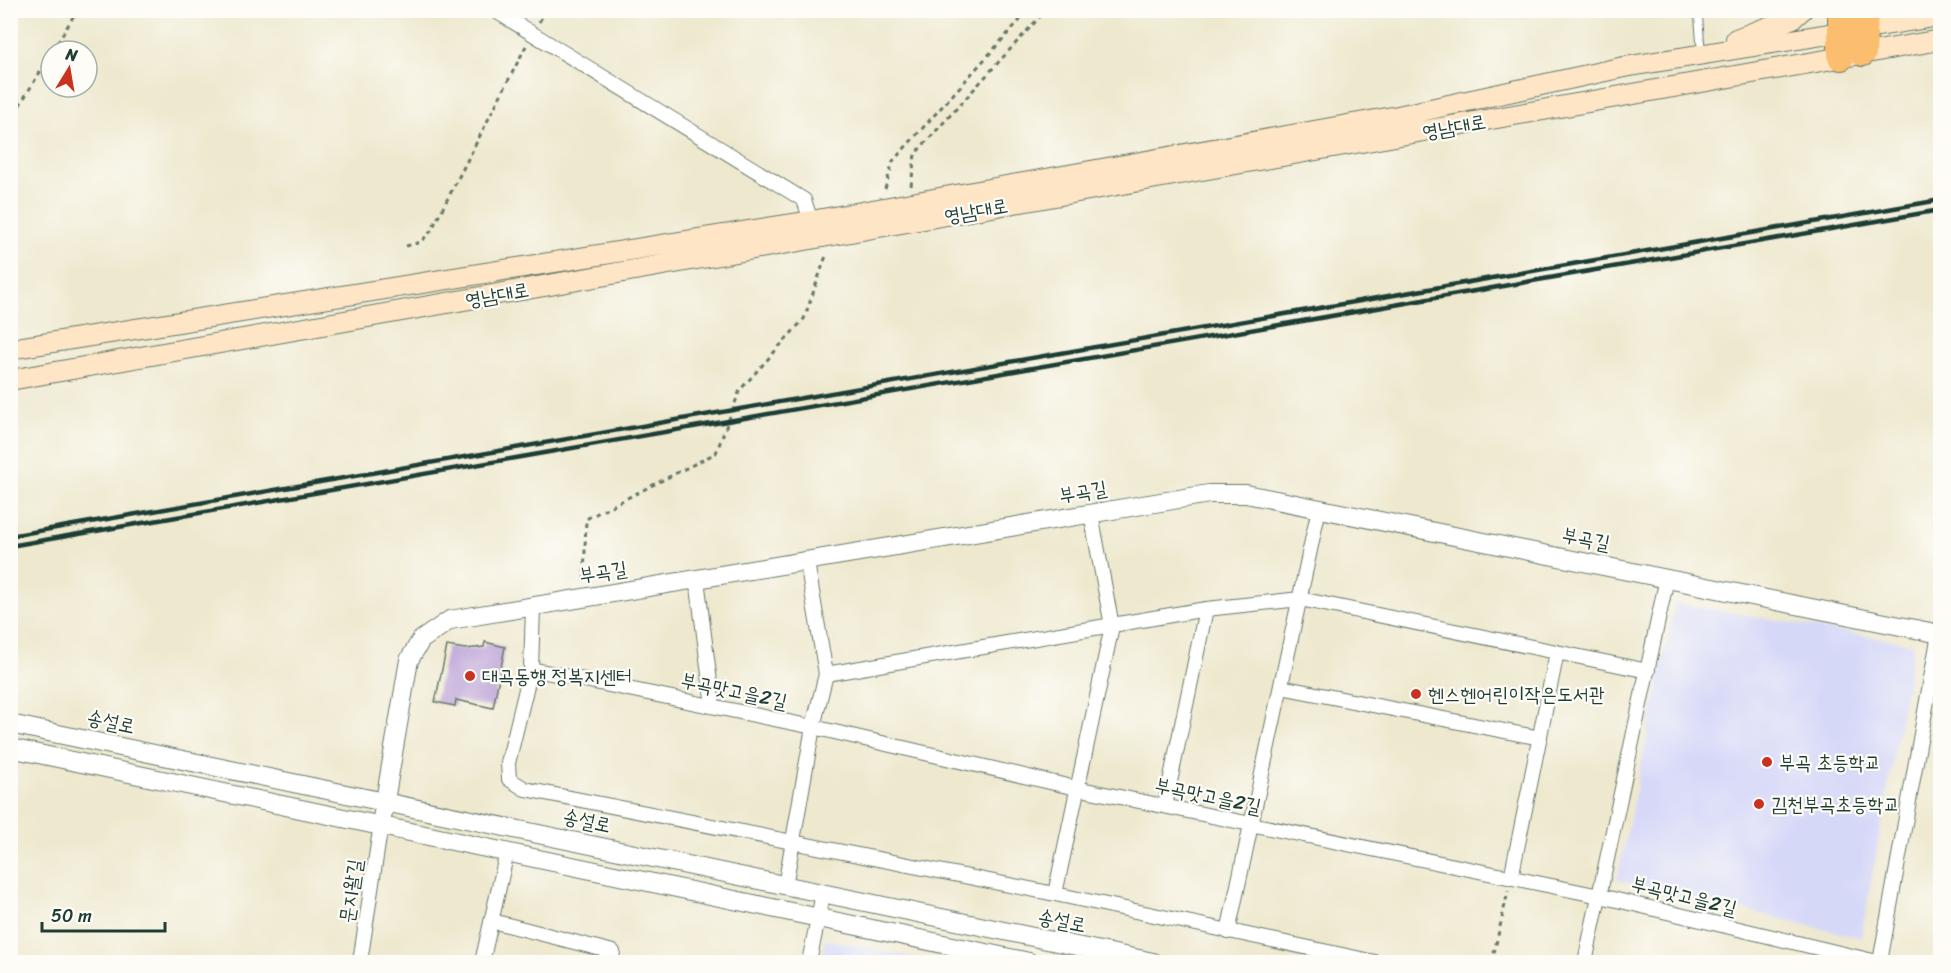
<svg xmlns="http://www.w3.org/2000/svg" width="1951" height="973" viewBox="0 0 1951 973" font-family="Sriracha,'Poor Story',sans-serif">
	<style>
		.built { fill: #d6d8f8 }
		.building { fill: #b69ad4 }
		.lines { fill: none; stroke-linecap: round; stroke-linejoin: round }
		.service-casing { stroke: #67796a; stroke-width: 9 }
		.minor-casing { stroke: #67796a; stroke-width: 16 }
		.tertiary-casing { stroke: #67796a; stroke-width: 20 }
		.secondary-casing { stroke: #67796a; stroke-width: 22 }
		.motorway-casing { stroke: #67796a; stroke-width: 28 }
		.path { stroke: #67796a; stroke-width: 3; stroke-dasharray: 4.5 4.5; stroke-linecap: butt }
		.service { stroke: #fff; stroke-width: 7 }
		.minor { stroke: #fff; stroke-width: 14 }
		.tertiary { stroke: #fff; stroke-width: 18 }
		.secondary { stroke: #fde5c5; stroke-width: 20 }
		.motorway { stroke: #fbbd6e; stroke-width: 26 }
		.rail { stroke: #1f3d34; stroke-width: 4.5 }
		.poi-dot { fill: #c8321e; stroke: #fdfcf7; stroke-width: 2 }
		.labels { text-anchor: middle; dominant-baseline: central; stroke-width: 4.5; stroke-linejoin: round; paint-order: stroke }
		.street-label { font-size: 20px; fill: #1f3d34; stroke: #fdfcf7 }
		.poi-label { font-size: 20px; fill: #1f3d34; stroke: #fdfcf7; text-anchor: start }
	</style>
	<rect width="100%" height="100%" fill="#fdfcf7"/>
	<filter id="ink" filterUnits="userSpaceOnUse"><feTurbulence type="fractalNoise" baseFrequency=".0167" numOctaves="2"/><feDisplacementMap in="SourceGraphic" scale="12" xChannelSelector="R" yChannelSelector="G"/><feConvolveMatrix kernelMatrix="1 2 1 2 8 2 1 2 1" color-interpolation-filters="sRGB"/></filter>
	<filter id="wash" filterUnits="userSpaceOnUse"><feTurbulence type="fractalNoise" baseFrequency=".008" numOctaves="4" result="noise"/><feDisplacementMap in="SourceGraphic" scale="24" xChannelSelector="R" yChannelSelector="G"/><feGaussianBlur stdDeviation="1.35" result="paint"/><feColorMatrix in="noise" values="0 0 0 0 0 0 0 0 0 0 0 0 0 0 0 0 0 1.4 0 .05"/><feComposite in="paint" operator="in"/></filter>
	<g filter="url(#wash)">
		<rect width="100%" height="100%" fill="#eee8ce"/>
		<!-- built -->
		<path class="built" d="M1675,603L1914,644L1861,938L1617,880Z
			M825,939L934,962H821Z"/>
		<g id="blocks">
			<!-- building -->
			<path class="building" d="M485,642L505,647L493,708L456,700L455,706L435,702L447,646L465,649L484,647Z"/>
		</g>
	</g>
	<g filter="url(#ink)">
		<use href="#blocks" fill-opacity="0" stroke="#67796a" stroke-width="1.5"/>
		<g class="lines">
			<defs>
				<path id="service" d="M1698,10L1701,48"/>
				<path id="minor" d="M494,10L804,200L811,221
					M697,579L713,706
					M533,607L531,669L508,763L509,779L525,789L1055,894L1375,962
					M531,669L813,727L1076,788L1600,896L1877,962
					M826,674L1206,609L1300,599L1648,671
					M1281,687L1540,738
					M1165,806L1206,609
					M1511,878L1557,652
					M785,886L813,727L826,674L807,562
					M1055,894L1112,626L1091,514
					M492,921L613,952L611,962
					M1228,932L1319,508
					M360,962L381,824
					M482,962L507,852
					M809,962L823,894
					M1585,962L1667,578
					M1880,962L1939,634"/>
				<path id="tertiary" d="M10,724L1153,962
					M10,748L1029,962
					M381,824L409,660L421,640L450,620L1209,494H1246L1940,634"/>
				<path id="secondary" d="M1736,39L1793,18L1802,10
					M10,349L811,221L1398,116L1624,67L1940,16
					M10,380L1940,40"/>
				<path id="motorway" d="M1863,53L1865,10
					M1841,57V10"/>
			</defs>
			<!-- service casing -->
			<use href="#service" class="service-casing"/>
			<!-- minor casing -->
			<use href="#minor" class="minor-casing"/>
			<!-- tertiary casing -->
			<use href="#tertiary" class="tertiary-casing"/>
			<!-- secondary casing -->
			<use href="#secondary" class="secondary-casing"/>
			<!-- motorway casing -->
			<use href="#motorway" class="motorway-casing"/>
			<!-- path -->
			<path class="path" d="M539,22L546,10
				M53,51L77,10
				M10,121L51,54
				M911,186L915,154L1046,10
				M885,189L893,161L1029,10
				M406,246L421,242L431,231L526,46
				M584,581L586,519L716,453L740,390L804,319L827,253
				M1492,962L1508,891"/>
			<!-- service -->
			<use href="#service" class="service"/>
			<!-- minor -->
			<use href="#minor" class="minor"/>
			<!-- tertiary -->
			<use href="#tertiary" class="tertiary"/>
			<!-- secondary -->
			<use href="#secondary" class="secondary"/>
			<!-- motorway -->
			<use href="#motorway" class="motorway"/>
			<!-- rail -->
			<path class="rail" d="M10,536L1940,200
				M10,546L1940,210"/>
		</g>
	</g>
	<!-- markers -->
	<g class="poi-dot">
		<circle cx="470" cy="676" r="6"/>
		<circle cx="1416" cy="694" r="6"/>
		<circle cx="1767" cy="762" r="6"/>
		<circle cx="1759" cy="804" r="6"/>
	</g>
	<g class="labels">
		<!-- street labels -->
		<g class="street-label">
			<text transform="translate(1454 127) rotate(-10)">영남대로</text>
			<text transform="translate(976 211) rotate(-10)">영남대로</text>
			<text transform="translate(497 295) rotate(-10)">영남대로</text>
			<text transform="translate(1083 492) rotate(-10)">부곡길</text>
			<text transform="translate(1586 539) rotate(11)">부곡길</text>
			<text transform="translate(603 572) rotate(-9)">부곡길</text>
			<text transform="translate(734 691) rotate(12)">부곡맛고을2길</text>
			<text transform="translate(111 722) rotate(12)">송설로</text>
			<text transform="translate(1208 796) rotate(12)">부곡맛고을2길</text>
			<text transform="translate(587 821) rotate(12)">송설로</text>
			<text transform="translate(351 891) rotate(-82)">문지왈길</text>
			<text transform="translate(1684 896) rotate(14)">부곡맛고을2길</text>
			<text transform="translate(1062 921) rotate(11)">송설로</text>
		</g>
		<!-- poi labels -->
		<g class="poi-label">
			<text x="482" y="676">대곡동행 정복지센터</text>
			<text x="1428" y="694">헨스헨어린이작은도서관</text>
			<text x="1779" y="762">부곡 초등학교</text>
			<text x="1771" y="804">김천부곡초등학교</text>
		</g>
	</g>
	<!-- margin -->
	<rect width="1951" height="973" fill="none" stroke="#fdfcf7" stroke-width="36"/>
	<!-- north arrow -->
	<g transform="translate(69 69) rotate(11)"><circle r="28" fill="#fdfcf7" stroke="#a4b0a9" stroke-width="1.5"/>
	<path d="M0-4.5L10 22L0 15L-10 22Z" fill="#c8321e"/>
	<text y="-9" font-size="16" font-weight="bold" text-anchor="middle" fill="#1f3d34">N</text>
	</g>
	<!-- scale -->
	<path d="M42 922v9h123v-9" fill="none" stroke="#1f3d34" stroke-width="3"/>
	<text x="51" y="922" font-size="18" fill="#1f3d34" stroke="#fdfcf7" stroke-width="4.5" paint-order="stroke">50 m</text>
</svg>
